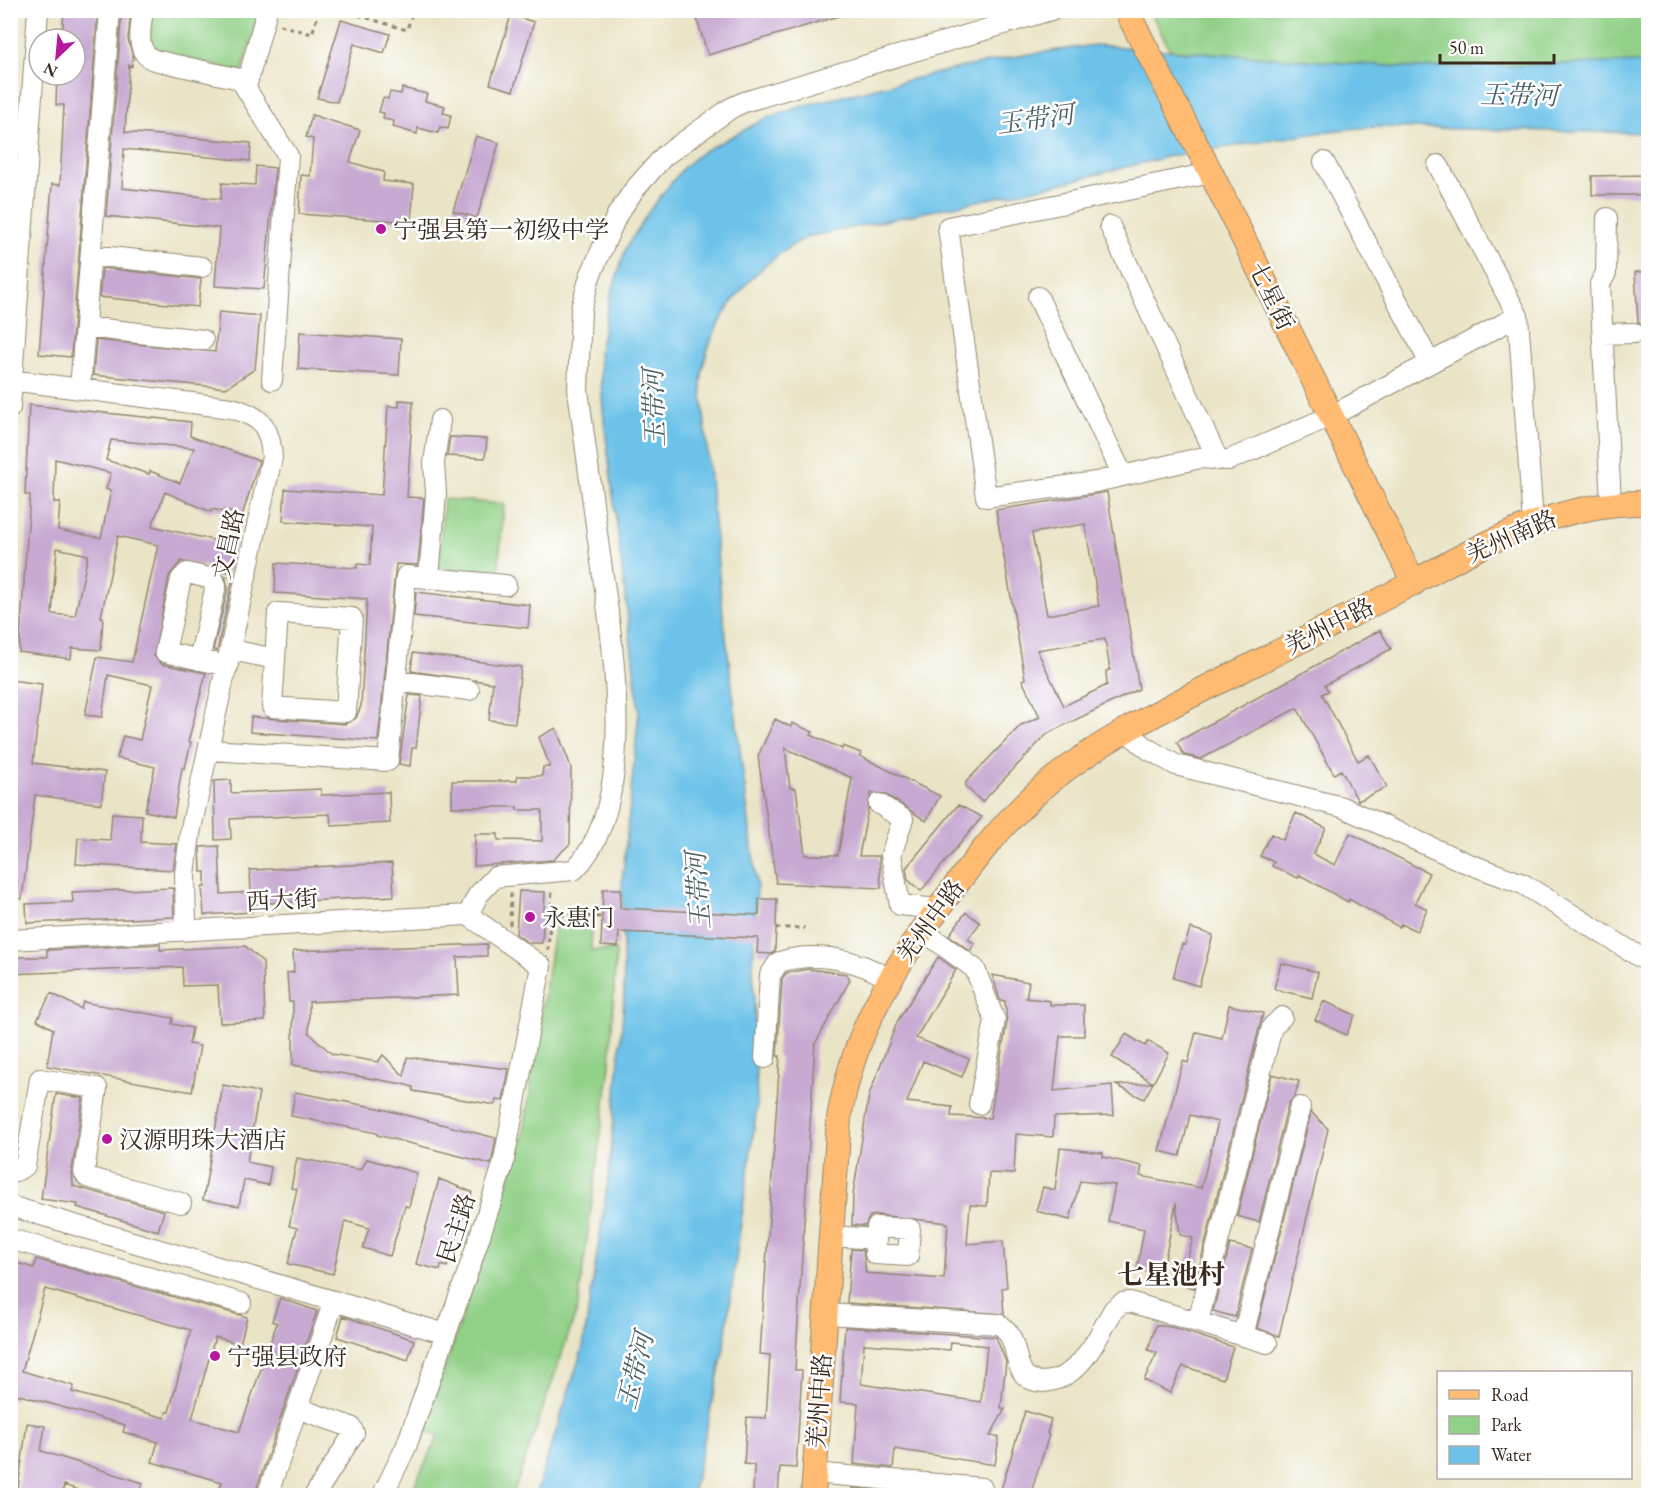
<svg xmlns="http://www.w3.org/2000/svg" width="1659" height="1506" viewBox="0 0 1659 1506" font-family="'EB Garamond','Noto Serif SC',serif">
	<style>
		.green { fill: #91d087; stroke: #667d52; stroke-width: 1.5 }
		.water { fill: #6cc2e9; stroke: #547684; stroke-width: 1.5 }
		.building { fill: #c7a9d2; fill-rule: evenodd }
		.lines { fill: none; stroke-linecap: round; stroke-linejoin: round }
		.minor-casing { stroke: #928772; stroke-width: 22 }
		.major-casing { stroke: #928772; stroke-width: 26 }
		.path { stroke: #928772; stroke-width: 3; stroke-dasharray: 4.5 4.5; stroke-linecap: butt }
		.minor { stroke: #fff; stroke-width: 20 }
		.major { stroke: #ffbb71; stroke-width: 24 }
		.poi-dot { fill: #b5179e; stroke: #fff; stroke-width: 2 }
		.labels { text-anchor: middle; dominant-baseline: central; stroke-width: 5; stroke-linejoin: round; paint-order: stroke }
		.poi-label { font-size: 24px; fill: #3b2a1e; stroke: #fff; text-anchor: start }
		.street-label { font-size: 24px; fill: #3b2a1e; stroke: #fff }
		.water-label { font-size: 26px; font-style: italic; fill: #4c5f65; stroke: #fff }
		.quarter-label { font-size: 27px; font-weight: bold; fill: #3b2a1e; stroke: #fff }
	</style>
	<rect width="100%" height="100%" fill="#fff"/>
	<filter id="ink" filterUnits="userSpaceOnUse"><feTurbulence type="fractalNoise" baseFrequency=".0167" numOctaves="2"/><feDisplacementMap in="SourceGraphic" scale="12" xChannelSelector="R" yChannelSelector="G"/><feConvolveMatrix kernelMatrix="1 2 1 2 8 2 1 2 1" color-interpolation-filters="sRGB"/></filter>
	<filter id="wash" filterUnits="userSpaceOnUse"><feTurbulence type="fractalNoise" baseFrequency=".008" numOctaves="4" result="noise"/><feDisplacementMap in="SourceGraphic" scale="24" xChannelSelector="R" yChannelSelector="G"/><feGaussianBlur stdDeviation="1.35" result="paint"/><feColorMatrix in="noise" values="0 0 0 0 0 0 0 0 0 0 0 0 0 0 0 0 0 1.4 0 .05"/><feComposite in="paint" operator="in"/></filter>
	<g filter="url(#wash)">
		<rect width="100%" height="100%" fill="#eae4c6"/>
		<!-- green -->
		<path class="green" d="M151,11H260L242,72L155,51L149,41Z
			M1150,11H1648V62L1414,68L1170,50Z
			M444,499L504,504L498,574L438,569Z
			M555,923H592L591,950H616L610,1065L578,1307L513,1495L409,1496L438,1437L424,1429L523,1138Z"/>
		<!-- water -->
		<path class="water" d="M1095,45L1414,68L1648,62V133L1374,127L1337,130L1170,156L1059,184L807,237C753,265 706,321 701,383L721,597L757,886L753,963L757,1106L723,1353L692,1495L535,1496L583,1347L609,1174L624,1001L622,885L639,711L603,411L599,352L610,297L626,248L649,211L684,167L702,152L767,118L802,106L950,70L1023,55Z"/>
		<g id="blocks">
			<!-- building -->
			<path class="building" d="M64,10H98L71,357L39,354L52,184L60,185L64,105H56L57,75H75V39H62Z
				M122,10H131L128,39L133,57L132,66L129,65L125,132L251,143L250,161L124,149L122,188L221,199L222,183L255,185L256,166L275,168L264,289L215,286L219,228L106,216Z
				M694,10H846V14L708,55Z
				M511,15L534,22L513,91L490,84Z
				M341,20L390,34L384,53L354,44L337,102L317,98Z
				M402,88L427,94L425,101L445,106L443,113L451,115L448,129L440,127L438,133L418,128L417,134L393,127L394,121L383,119L384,113L379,112L383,98L388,99L390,92L401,94Z
				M312,115L360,130L350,162L384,172L383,181L414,184L411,222L299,214L301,175L310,176L313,139L306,137Z
				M476,136L499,143L477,218L453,211Z
				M1648,175V195H1592V176Z
				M102,268L201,279L198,307L99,297Z
				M1635,272H1648V332L1638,322Z
				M219,312L260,316L255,369L226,388L93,375L96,340L215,352Z
				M300,332L401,339L399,375L298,369Z
				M399,400L413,401L407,497L424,498L418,565L396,564L378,741L250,732L251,717L345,724L356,718L361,706L367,599L275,593L276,563L357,568V564L370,565L372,527L283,521L285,489L382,495L388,406L399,407Z
				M29,405L191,422L190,436L259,461L242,516L224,510L223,512L212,509L211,512L165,492L152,526L235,545L229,572L181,561L169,576L154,656L162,664L206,673L188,742H191L185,768H182L174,817L145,811L155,767L117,758L123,736L140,740L152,685L108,675L102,717L85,715L97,657L132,662L158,545L118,536L101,617H103L101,650L72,648L71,659L19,652L30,495H25ZM111,440L194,448L180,483L150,471L149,474L106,460ZM55,459L111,473L106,489L111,491L101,538L58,530L60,502H54ZM57,548L88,555L75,616L52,614Z
				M450,437L487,439L485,458L447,456Z
				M1107,492L1139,689L1048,733L982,802L966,787V782L1021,725L1040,717L1022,680L1025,679L996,510ZM1085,524L1099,606L1047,615L1032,533ZM1105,639L1110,670L1106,671L1107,685L1064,706L1037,650Z
				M225,576L233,578L217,651L213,650L228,588Z
				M416,592L530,605L528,628L414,616Z
				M1380,630L1391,649L1325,685L1328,691L1322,694L1358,761L1369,755L1387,787L1358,801L1341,770L1334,774L1297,708L1201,759L1184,755L1177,742Z
				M413,653L521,667L515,723L489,720L493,683L411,671Z
				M10,680L42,684L33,763L105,772L101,804L35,795L22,899L10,897Z
				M409,695L422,696L416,748H412L410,766L399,764Z
				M775,719L791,727L792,723L813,732L811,735L842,749L843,746L861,753L860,756L940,796L926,821L885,794L871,793L859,856H879L881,888L776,883L758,756ZM785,748L852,778L838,855H805L796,788H790Z
				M556,728L571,767L570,844L553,860L474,866L475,834H498V840L542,841V810H517V807H452V781H517V776H542L543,767H550L539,737Z
				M231,780V793L321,789V795L389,792L390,823L331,826L330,814L230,819L231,839L215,840L214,781Z
				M958,805L982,817L921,891L908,880L906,868Z
				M112,813L142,815L141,842L177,844L173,870L76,864L78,838L110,840Z
				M1296,813L1326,828L1313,854L1335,865L1350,833L1429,873L1415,903L1427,909L1417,931L1401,924L1399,927L1349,899L1348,902L1300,875L1298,878L1272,866L1274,862L1260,856L1271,834L1283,840Z
				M219,846L221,894L251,892L250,870L392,863L394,896L252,904V912L204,915L202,887H205V872H201L200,847Z
				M173,888L174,917L27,923L26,904L73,902L72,892Z
				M603,889H621L620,908L759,915V899H777L775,951L771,954L757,953L758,938L619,932L618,947L601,946Z
				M519,891L545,892L542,943H528L516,934Z
				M966,912L980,923L968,939L975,944L970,951L949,935Z
				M1190,928L1213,935L1199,986L1173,978L1182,944L1185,945Z
				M160,944V950L245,946L263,962L265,1021L220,1023L218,985L183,986L182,967L10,974V957H47V950Z
				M487,944V956L457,957L459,995L309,1002V1033L332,1054L378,1062L383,1055L404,1076L407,1057L509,1069L503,1101L496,1100L495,1105L413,1091V1087L403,1084L293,1065V1002H289L287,973L294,972L293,951Z
				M938,957L956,970L916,1038L969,1059L962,1077L923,1061L907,1102L952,1107L951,1116L990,1118L1007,1022L1005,1001L1000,1000L992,975L1029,982L1026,998L1050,1001V1005H1084V1036H1060L1054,1091L1112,1085L1114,1115L1054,1117L1053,1137L1016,1134L1014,1174L989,1173L987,1206L970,1205L967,1244L1003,1241L1007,1287L1002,1288L1004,1314L847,1303L851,1249L863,1250L866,1273L944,1279L948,1223L878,1215L870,1216L865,1226L852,1225L853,1195L869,1095L898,1020Z
				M1281,963L1318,972L1312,998L1274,989Z
				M808,969L847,974L850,980L815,1044L795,1370H802L796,1468L780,1467L778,1496H753L754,1465L744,1464L747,1417L766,1418L770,1355L760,1354L780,1056H777L782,979L786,973Z
				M51,993L81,1009L83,1002L173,1018L172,1024L192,1028L189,1044L200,1046L192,1092L47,1066L53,1029L37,1020Z
				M1324,1001L1355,1015L1346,1035L1315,1020Z
				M1229,1005L1263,1013L1194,1288L1186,1286L1184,1272L1193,1238L1180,1235L1176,1203L1162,1275L1137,1270L1144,1229L1108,1221L1115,1185L1080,1181L1070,1220L1036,1211L1043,1187L1055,1190L1060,1148L1103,1153V1157L1142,1166L1140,1176L1201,1188L1218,1122L1190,1115L1180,1156L1159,1151L1183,1061L1188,1063L1196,1032L1222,1038Z
				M1126,1034L1145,1046L1148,1041L1169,1053L1153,1083L1112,1057Z
				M1272,1074L1299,1081L1295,1096L1288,1104L1259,1222L1237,1216Z
				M1153,1083L1144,1099L1116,1085Z
				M223,1085L259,1092L247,1162L271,1167L268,1185L244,1180L239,1206L203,1200Z
				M295,1092L378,1108L496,1138L491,1164L377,1135V1133L291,1116Z
				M56,1094L83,1098L72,1170L73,1186L164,1211L158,1231L77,1207L78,1204L41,1199Z
				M1311,1112L1328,1129L1279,1336L1257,1328Z
				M297,1158L361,1170L367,1159L417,1173L409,1207L405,1206L390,1256L363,1248L369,1228L345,1221L333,1274L288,1264L297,1228L289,1226L297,1189L291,1188Z
				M439,1179L472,1192L447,1267L441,1265L440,1270L416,1264Z
				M1230,1244L1252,1249L1235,1317L1213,1311Z
				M36,1259L247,1317L240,1344L215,1337L192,1419L239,1432L277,1323L272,1321L280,1298L317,1311L254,1496H217L222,1482L152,1462L158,1442L123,1432L125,1425L16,1394L14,1400L10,1399V1261L34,1268ZM45,1289L191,1330L169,1412H166L165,1418L72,1392L74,1386L22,1371Z
				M343,1316L414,1340L408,1360L337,1337Z
				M1156,1325L1171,1327L1233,1347L1223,1379L1183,1366L1170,1393L1144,1380L1157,1353L1148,1350Z
				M845,1327L996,1337L1006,1362L1001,1408L1005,1409L990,1436L999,1437L995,1465L895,1449L893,1468L854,1464L858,1403L840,1402ZM951,1342L987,1346L981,1402L861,1384L864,1344L950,1350Z
				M1025,1411L1051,1419L1047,1434L1049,1435L1030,1496H999Z
				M27,1423L45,1426L41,1451L143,1483L139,1496H95L64,1485L62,1496H17Z
				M852,1488L892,1492V1496H852Z"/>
		</g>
	</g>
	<g filter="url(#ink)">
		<use href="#blocks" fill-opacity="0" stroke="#928772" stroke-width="1.5"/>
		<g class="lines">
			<defs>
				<path id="minor" d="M143,10C141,28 134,52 154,60L240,79L288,156L272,380
					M246,87L267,10
					M1324,162L1430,363
					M1438,165L1518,316L1533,522
					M1211,173L948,227L986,497L1096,482L1200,458L1229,460L1331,416L1518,316
					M1607,218L1606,273L1600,284L1611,504
					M1110,226L1218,460
					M91,255L202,267
					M1038,297L1123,476
					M85,327L203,340
					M1602,334L1634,333
					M10,380L231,408C261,416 270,426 272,457L190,833L185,875L186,930
					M80,389L110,10
					M10,408L38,10
					M429,578L436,494L434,463L440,420
					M278,613L352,618L346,712L272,707Z
					M232,650L275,659
					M199,660L216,585L213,579L187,573L181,579L165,652L228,666
					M396,681L469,690
					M1125,730L1148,749L1176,765L1342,807L1464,862L1523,884L1648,962
					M209,750L388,761L406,576L506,585
					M879,804L903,819L891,855L900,905L937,909
					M468,915L478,895L495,877L574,870C642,803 611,634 599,548C592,496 585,443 578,390L581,309L590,276L617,215L634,190L664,156L731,108L744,102L1051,10
					M922,930L975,969L992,1013L995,1020L979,1104
					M10,940L468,915L541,966L503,1165L472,1260L406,1447L382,1496
					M765,1058L770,975L779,962C816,951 858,959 889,979
					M10,1170L16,1171L25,1166L40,1079L97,1088L84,1172L87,1177L181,1203
					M10,1206L446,1334
					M877,1227L910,1229L908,1256L875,1254Z
					M831,1236L876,1239
					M10,1239L241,1303
					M825,1314L998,1324C1017,1333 1013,1358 1023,1373C1027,1379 1036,1382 1043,1382C1081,1380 1097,1337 1114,1309L1122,1303L1130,1302L1267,1343
					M1198,1322L1272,1027L1282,1017
					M1243,1336L1300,1107
					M297,1408L351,1427L354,1433L314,1496
					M814,1473L982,1488
					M267,1496L334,1301"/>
				<path id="major" d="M1126,10L1211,173L1414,583
					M813,1496L839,1119C852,1039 885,980 933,916C966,871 999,826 1041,789C1094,744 1154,714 1216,683C1267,658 1318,632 1369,606C1461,559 1542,501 1648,503"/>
			</defs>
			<!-- minor casing -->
			<use href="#minor" class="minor-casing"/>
			<!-- major casing -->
			<use href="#major" class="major-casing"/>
			<!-- path -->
			<path class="path" d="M341,10L407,30L413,10
				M280,25L312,34L319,10
				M551,915L602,917
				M510,925L511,892
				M776,928H805
				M548,951L552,889"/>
			<!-- minor -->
			<use href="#minor" class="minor"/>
			<!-- major -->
			<use href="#major" class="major"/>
		</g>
	</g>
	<!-- markers -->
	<g class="poi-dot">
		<circle cx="381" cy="229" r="6"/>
		<circle cx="530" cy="917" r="6"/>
		<circle cx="107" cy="1139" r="6"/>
		<circle cx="215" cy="1356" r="6"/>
	</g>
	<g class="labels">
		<!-- poi labels -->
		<g class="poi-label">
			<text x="393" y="229">宁强县第一初级中学</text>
			<text x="542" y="917">永惠门</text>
			<text x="119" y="1139">汉源明珠大酒店</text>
			<text x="227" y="1356">宁强县政府</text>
		</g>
		<!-- street labels -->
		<g class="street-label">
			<text transform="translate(1272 296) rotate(64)">七星街</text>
			<text transform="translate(1511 536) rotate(-24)">羌州南路</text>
			<text transform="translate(228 544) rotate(-78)">文昌路</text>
			<text transform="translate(1329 626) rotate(-27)">羌州中路</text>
			<text transform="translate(282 900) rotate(-3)">西大街</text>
			<text transform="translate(930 921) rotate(-54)">羌州中路</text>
			<text transform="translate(456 1228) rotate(-72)">民主路</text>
			<text transform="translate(819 1401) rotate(-86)">羌州中路</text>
		</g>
		<!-- water labels -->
		<g class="water-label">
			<text transform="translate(1519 95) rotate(1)">玉带河</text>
			<text transform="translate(1035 119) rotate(-8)">玉带河</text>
			<text transform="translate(654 408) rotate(-92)">玉带河</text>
			<text transform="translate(698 891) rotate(-94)">玉带河</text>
			<text transform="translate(635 1371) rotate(-76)">玉带河</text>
		</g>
		<!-- quarter labels -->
		<g class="quarter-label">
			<text x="1171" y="1274">七星池村</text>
		</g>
	</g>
	<!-- margin -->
	<rect width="1659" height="1506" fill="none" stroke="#fff" stroke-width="36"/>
	<!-- legend -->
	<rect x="1437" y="1371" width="195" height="108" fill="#ffffff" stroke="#b1aaa5" stroke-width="1.5"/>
	<rect x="1449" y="1390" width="30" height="9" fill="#ffbb71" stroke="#b1aaa5" stroke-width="1.5"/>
	<text x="1491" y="1401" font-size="18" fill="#3b2a1e">Road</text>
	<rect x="1449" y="1416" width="30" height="18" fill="#91d087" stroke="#b1aaa5" stroke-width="1.5"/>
	<text x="1491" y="1431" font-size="18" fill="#3b2a1e">Park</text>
	<rect x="1449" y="1446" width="30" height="18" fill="#6cc2e9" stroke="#b1aaa5" stroke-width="1.5"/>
	<text x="1491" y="1461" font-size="18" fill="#3b2a1e">Water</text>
	<!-- north arrow -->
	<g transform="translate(57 57) rotate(206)"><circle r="28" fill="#ffffff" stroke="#b1aaa5" stroke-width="1.5"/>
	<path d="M0-4.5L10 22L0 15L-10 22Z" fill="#b5179e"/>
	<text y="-9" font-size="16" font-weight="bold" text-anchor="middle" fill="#3b2a1e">N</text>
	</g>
	<!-- scale -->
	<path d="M1440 54v9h114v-9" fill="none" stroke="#3b2a1e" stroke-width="3"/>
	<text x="1449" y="54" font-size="18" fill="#3b2a1e" stroke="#ffffff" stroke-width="4.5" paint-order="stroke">50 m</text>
</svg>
